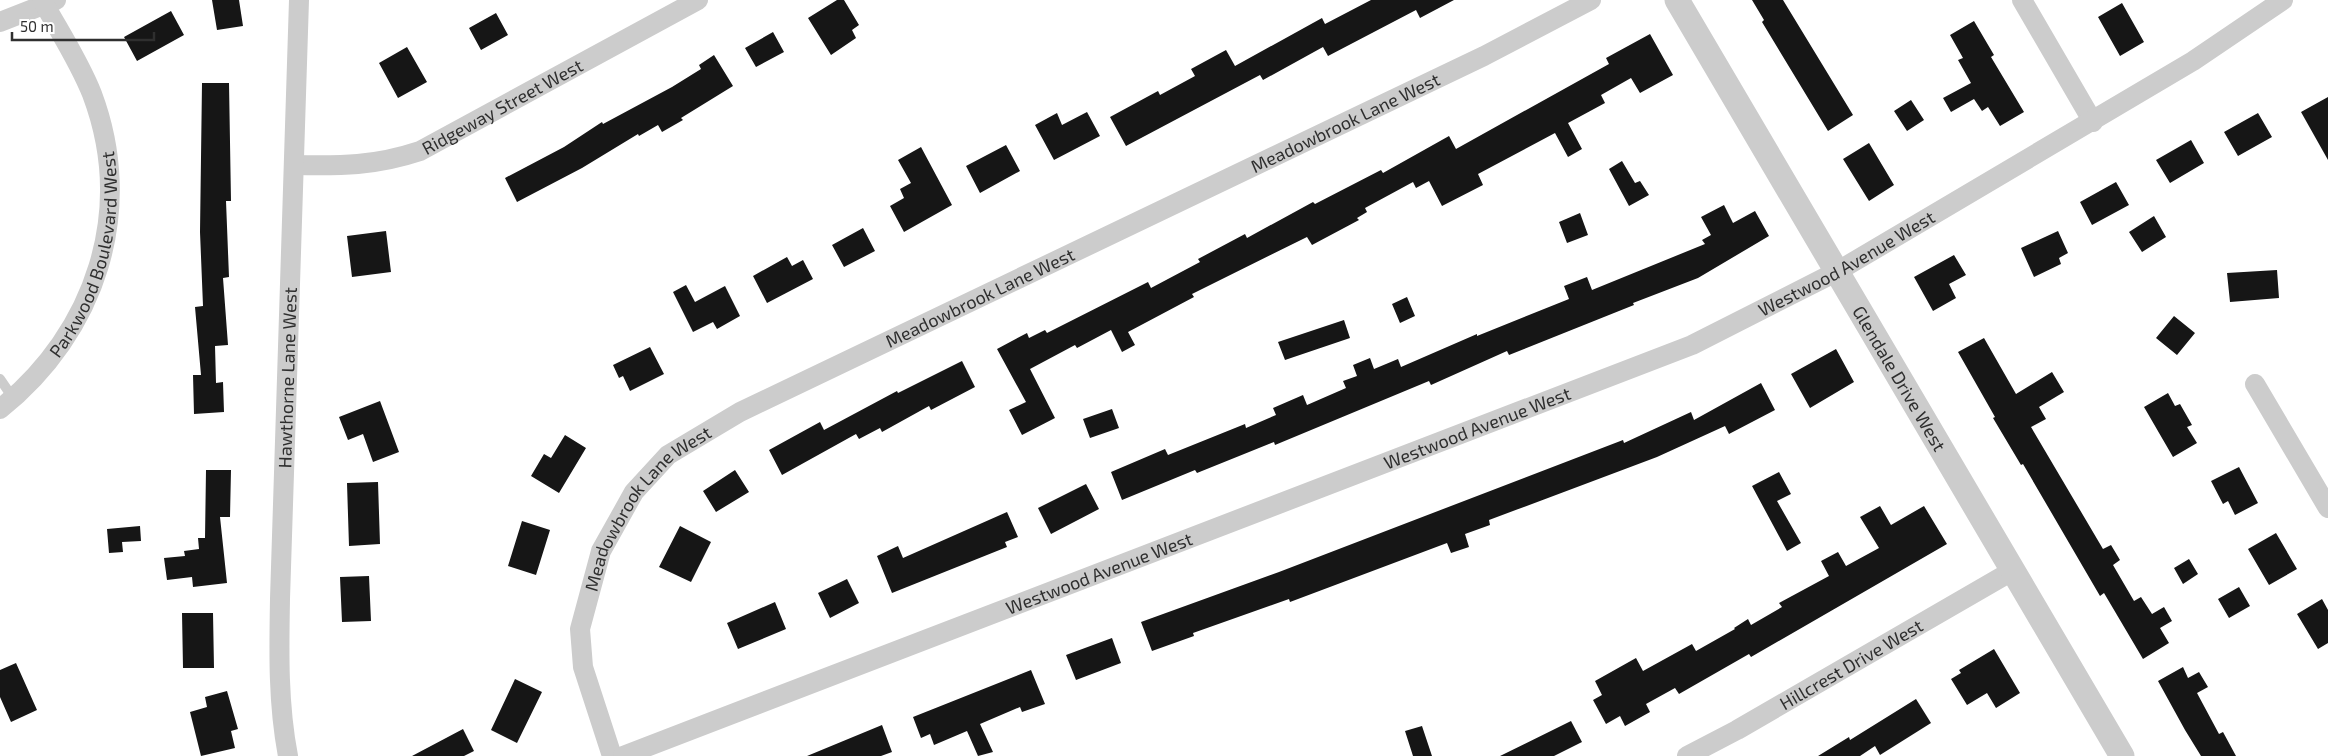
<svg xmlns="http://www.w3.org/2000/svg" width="2328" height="756" viewBox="0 0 2328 756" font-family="'Exo 2',sans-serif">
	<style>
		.building { fill: #161616 }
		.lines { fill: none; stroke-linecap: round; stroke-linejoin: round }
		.service { stroke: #ccc; stroke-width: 10 }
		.minor { stroke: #ccc; stroke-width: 20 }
		.tertiary { stroke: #ccc; stroke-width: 25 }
		.labels { text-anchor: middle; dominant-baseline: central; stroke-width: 5; stroke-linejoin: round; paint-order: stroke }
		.street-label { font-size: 18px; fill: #2f2f2f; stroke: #fff }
	</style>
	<rect width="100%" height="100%" fill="#fff"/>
	<!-- building -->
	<path class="building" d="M212,0H239L243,26L217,30Z
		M837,0H844L859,25L852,30L856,38L831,55L808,18Z
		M1371,0H1454L1420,18L1416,10L1328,56L1323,47L1263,80L1260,75L1126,146L1110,117L1158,91L1160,95L1195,76L1191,69L1226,50L1235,66L1322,18L1325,24Z
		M1752,0H1783L1853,115L1828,131L1762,22L1764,20Z
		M2122,3L2144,42L2120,56L2098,17Z
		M171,11L184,35L137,61L124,37Z
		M496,13L508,35L481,50L469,28Z
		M1974,21L1994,55L1991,57L2024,112L2000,126L1988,107L1982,111L1974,99L1951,112L1943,98L1971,83L1958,60L1963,58L1950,35Z
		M773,32L784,52L756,67L745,48Z
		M1650,34L1673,75L1640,93L1631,78L1601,95L1605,103L1568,123L1582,149L1568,157L1555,133L1478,174L1483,185L1442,206L1429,181L1416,188L1413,182L1365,208L1367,212L1357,218L1359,220L1312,245L1307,237L1192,294L1194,297L1128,332L1135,345L1122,352L1111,330L1077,348L1075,345L1030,369L1055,418L1022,435L1009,410L1026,402L997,349L1027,333L1029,338L1045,330L1047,333L1148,282L1151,288L1200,262L1198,259L1245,234L1247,238L1313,202L1315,204L1381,170L1383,173L1449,136L1456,149L1609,64L1606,58Z
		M407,47L427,82L398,98L379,63Z
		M714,55L733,86L681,118L683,120L662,132L658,125L639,136L638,134L582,168L517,202L505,178L564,147L602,122L603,124L672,87L701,69L699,65Z
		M202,83H229L231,201H226L229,277L223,278L228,345L215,346L216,383L223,382L224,412L194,414L193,375H201L195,307L203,306L200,232Z
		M2328,97V160L2301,112Z
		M1911,100L1924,120L1907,131L1894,111Z
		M1087,112L1100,136L1054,160L1035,125L1057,113L1062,125Z
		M2258,113L2272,137L2238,156L2224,132Z
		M2191,140L2204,163L2170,183L2156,160Z
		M1869,143L1894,185L1869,201L1843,159Z
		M1006,145L1020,171L980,193L966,166Z
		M921,147L952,205L904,232L890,206L904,198L900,189L911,183L898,160Z
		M1622,161L1635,183L1640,181L1649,195L1629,206L1609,169Z
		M2116,182L2129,205L2092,225L2080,202Z
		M1724,205L1733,223L1755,211L1769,236L1698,278L1633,303L1634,305L1509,355L1507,351L1431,385L1429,381L1275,445L1274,442L1197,473L1195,470L1122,500L1111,472L1165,449L1168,455L1245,424L1246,428L1276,415L1273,408L1303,395L1307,405L1346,388L1343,381L1357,376L1353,365L1370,358L1374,369L1398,359L1401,367L1477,334V336L1569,299L1564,286L1587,277L1592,290L1705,244L1702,240L1711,235L1701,217Z
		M1580,213L1588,235L1567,243L1559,222Z
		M2154,216L2166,237L2142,252L2129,232Z
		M863,228L875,251L844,267L832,245Z
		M386,231L391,272L352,277L347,236Z
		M2058,231L2068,253L2059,258L2061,264L2034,277L2021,248Z
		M1954,255L1966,275L1949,284L1956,298L1933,311L1914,277Z
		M787,257L792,266L803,260L813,279L767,303L753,276Z
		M2277,270L2279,298L2230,302L2227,273Z
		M686,285L695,302L725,286L740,316L717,329L713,322L693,332L673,292Z
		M1407,297L1415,316L1400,323L1392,304Z
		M2174,316L2195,333L2177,355L2156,338Z
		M1344,320L1350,338L1285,360L1278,342Z
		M1984,338L2016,394L2052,372L2064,392L2039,407L2046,419L2031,427L2103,549L2111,545L2120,560L2113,565L2134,601L2141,597L2152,614L2164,607L2172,621L2160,628L2169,643L2143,659L2104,593L2100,596L2023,464L2021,465L1993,418L1995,417L1958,352Z
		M650,347L664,374L630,391L623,376L619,378L613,365Z
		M1836,349L1854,382L1810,408L1791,374Z
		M962,361L975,387L931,410L929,406L882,432L880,428L859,439L856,434L782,475L769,450L820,422L824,430L897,391L898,393Z
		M1761,383L1775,410L1729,434L1725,426L1657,457L1489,520L1490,525L1465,534L1469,547L1451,553L1447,543L1290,602L1289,599L1193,633L1194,636L1152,651L1141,622L1279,572L1623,440L1624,443L1691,412L1694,420Z
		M2168,393L2175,406L2180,404L2192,425L2187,427L2197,443L2173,457L2144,407Z
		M380,401L399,452L373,462L363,434L348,440L339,417Z
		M1112,409L1119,428L1090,438L1083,419Z
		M565,435L586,448L559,493L531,476L544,454L551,458Z
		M2239,467L2258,503L2235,515L2228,501L2223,504L2211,481Z
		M206,470H231L230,517H220L227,583L193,587L192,577L167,580L164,558L185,556L184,551L199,549L198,538H205Z
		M735,470L749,492L716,512L703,491Z
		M1779,472L1791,494L1777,501L1801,543L1787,551L1752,486Z
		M378,482L380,544L349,546L347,483Z
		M1086,484L1099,509L1051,534L1038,508Z
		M1880,506L1891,525L1924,506L1947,544L1751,657L1749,654L1679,694L1675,688L1646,704L1650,712L1625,726L1620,716L1606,724L1593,700L1602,695L1595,681L1636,658L1643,671L1692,644L1696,651L1735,629L1734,628L1748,619L1751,625L1782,607L1779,603L1829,576L1821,561L1838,552L1846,566L1879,548L1860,517Z
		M1007,512L1018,537L1005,542L1007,547L892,593L877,556L898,546L903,558Z
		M522,521L550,530L536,575L508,566Z
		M140,526L141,541L122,542L123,552L109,553L107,529Z
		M680,526L711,542L691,582L659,567Z
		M2276,533L2297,569L2269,585L2248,549Z
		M2189,559L2198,574L2183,584L2174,568Z
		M369,576L371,621L342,622L340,577Z
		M847,579L859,603L830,618L818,593Z
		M2239,587L2250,606L2229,618L2218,599Z
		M2322,599L2328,610V643L2318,649L2297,614Z
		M775,602L786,629L738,649L727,623Z
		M182,613H213L214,668H183Z
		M1112,638L1121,663L1076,680L1066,655Z
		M1994,649L2020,693L1996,708L1987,693L1967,705L1951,679L1961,673L1959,670Z
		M16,663L37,710L11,722L0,697V670Z
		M2183,667L2188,678L2199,672L2208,687L2197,693L2219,734L2223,732L2236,756H2201L2185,730L2158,681Z
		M1031,670L1045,704L1022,712L1020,707L980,724L993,752L978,756L967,731L934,745L930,734L921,738L913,717Z
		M515,679L542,692L517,743L491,730Z
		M227,691L238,729L231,731L235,748L201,756L190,712L207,707L205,697Z
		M1916,699L1931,723L1880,755L1875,746L1860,756H1818L1849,737L1850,740Z
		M1571,721L1582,742L1554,756H1500Z
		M882,725L892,752L881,756H807Z
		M1422,726L1432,756H1413L1405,731Z
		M463,729L474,751L464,756H412Z"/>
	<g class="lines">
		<!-- service -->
		<path class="service" d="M0,379L13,398"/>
		<!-- minor -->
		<g class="minor">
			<path d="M2022,0L2093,122"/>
			<path d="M0,22L56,0"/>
			<path id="s1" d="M294,165C341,166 375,166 420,151L698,0"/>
			<path d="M2255,384L2328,508"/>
			<path id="s2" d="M0,409C96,332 136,211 92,94C79,61 59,31 42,0"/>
			<path id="s3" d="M288,756C278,704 279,652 280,599L299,0"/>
			<path id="s4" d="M612,756L583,667L580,629L601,551L634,492L668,455L740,412L1484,56L1591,0"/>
			<path id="s5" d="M623,756L1692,345L1838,271L2193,61L2283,0"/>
			<path id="s6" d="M1687,756L1737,730L2012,571"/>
		</g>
		<!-- tertiary -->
		<path class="tertiary" id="s7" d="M1677,0L2122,756"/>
	</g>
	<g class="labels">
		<!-- street labels -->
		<g class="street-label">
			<text stroke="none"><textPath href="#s1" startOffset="221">Ridgeway Street West</textPath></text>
			<text stroke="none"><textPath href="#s4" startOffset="1085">Meadowbrook Lane West</textPath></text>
			<text stroke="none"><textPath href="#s2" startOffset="184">Parkwood Boulevard West</textPath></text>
			<text stroke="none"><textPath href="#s5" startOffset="1320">Westwood Avenue West</textPath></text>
			<text stroke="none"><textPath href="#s4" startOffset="680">Meadowbrook Lane West</textPath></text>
			<text stroke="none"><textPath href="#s3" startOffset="379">Hawthorne Lane West</textPath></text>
			<text stroke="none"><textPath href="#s7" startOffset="439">Glendale Drive West</textPath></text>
			<text stroke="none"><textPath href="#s5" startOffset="915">Westwood Avenue West</textPath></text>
			<text stroke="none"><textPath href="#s4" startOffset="275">Meadowbrook Lane West</textPath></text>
			<text stroke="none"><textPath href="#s5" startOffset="510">Westwood Avenue West</textPath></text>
			<text stroke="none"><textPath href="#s6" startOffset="188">Hillcrest Drive West</textPath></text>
		</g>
	</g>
	<!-- scale -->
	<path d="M12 32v8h142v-8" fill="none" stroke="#2f2f2f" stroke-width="2.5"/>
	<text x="20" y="32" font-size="15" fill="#2f2f2f" stroke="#ffffff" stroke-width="4" paint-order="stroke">50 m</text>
</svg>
